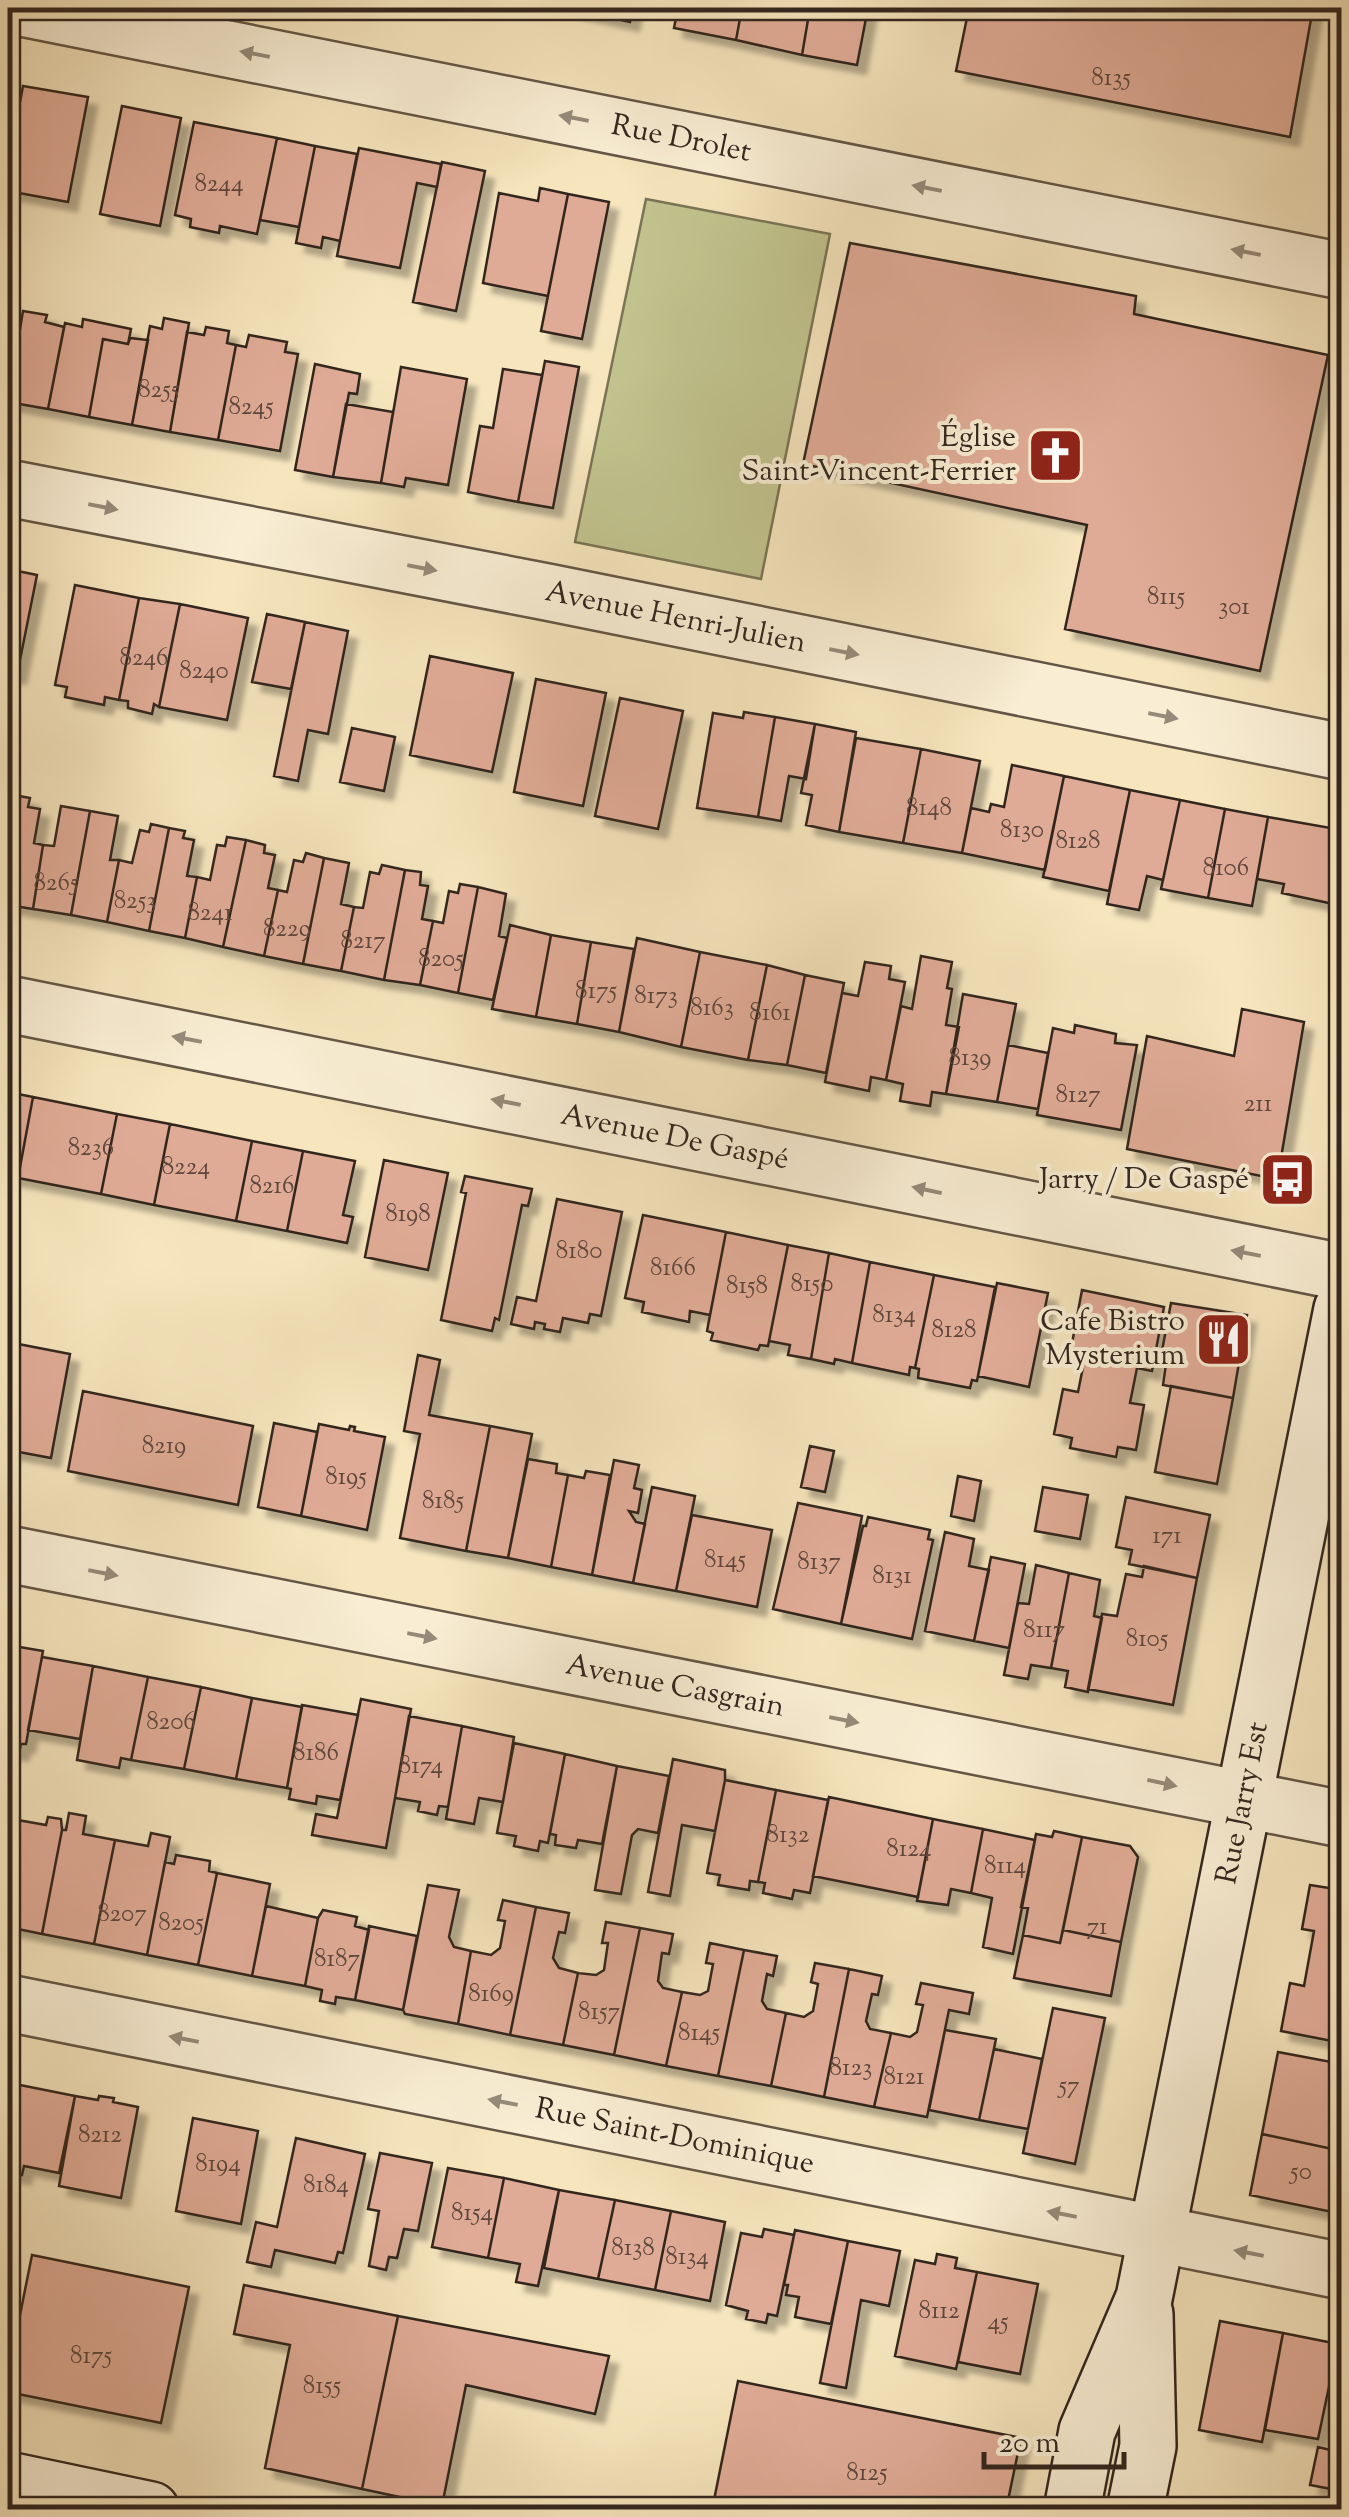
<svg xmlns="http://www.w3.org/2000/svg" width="1349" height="2517" viewBox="0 0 1349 2517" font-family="'Sorts Mill Goudy',serif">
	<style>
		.green { fill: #c1c38e; stroke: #7a7456; stroke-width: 2.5 }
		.building { fill: #e0ab96; stroke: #33261f; stroke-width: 2.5; filter: url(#shadow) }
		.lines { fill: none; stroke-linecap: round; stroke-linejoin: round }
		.minor-casing { stroke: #645646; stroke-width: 60 }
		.secondary-casing { stroke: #33261f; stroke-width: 60 }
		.minor { stroke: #f9eed4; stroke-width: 55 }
		.secondary { stroke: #f9eed4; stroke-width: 55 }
		.oneway { fill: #968a7a }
		.labels { text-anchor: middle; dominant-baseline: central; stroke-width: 8; stroke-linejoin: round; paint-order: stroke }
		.number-label { font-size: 25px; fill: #5e473d }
		.street-label { font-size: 30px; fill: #33261f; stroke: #f9eed4 }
		.poi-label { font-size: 30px; fill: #33261f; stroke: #f9eed4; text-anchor: end }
	</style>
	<defs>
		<filter id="shadow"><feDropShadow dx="9" dy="9" stdDeviation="2.5" flood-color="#0004"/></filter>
	</defs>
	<rect width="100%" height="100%" fill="#f6e5bd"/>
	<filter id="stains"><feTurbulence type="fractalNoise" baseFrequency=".002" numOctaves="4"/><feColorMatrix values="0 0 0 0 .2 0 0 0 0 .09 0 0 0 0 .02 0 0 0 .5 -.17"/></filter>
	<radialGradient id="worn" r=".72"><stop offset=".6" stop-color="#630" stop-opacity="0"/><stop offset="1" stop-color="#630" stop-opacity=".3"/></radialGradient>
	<!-- green -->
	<path class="green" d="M646,199L830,234L761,579L575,542Z"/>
	<!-- building -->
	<path class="building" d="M567,8H633L630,22Z
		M678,8H742L736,40L674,28Z
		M742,8H810L802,55L736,40Z
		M810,8H868L857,65L802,55Z
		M969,8H1313L1290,137L956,71Z
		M8,84L17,86L8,128Z
		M23,86L88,97L68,202L8,191V167Z
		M122,106L181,118L160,226L100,214Z
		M194,122L277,138L257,234L220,226L219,233L190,227L191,219L175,215Z
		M277,138L315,146L299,227L260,220Z
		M315,146L357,154L340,241L323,237L321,248L296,243Z
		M359,148L441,164L437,187L417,183L400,268L337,256Z
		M442,162L485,171L456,311L413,302Z
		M540,188L568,194L548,296L483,283L499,193L538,201Z
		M568,194L609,202L582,339L541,331Z
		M850,243L1136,296L1134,314L1328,355L1260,671L1065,629L1087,525L803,464Z
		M23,311L47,315L45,322L64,327L48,409L8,402Z
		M8,316L21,318L8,391Z
		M164,318L189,323L170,432L132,425L150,326L162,329Z
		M83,319L131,329L128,344L103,339L89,417L48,409L65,323L82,327Z
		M206,327L229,331L227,343L236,345L218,440L170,432L187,332L204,335Z
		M249,335L287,342L285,352L298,354L280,451L218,440L236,345L246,347Z
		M130,338L148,340L132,425L89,417L103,339L128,344Z
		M545,361L579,367L553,508L518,502Z
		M315,364L360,374L357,394L349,393L333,477L295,470Z
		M401,367L467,379L448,485L406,478L404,487L381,483Z
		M503,369L542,375L518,502L468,492L480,426L493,428Z
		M346,404L393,412L381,483L333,477Z
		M8,569L37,575L17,675L8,673Z
		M75,585L139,598L119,700L105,697L104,705L65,697L67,687L55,685Z
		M139,598L180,604L159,707L154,704L152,714L128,708V701L119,700Z
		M180,604L248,618L227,720L159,707Z
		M267,614L305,622L291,689L252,682Z
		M305,622L348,631L328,734L308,730L298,781L274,776Z
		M430,656L513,673L492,772L410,755Z
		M536,679L606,693L583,806L514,792Z
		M620,698L683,711L658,829L595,816Z
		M744,712L775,717L758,817L697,808L713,713L743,718Z
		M775,717L815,724L806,779L789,776L781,821L758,817Z
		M815,724L856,732L839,832L806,825L812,795L801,793Z
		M352,728L395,737L384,791L340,782Z
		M856,738L921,749L903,843L839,832Z
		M921,749L980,761L962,853L903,843Z
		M1012,765L1064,776L1045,870L962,853L971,808L989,812L991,804L1004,807Z
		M1064,776L1130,790L1109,891L1043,877Z
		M1130,790L1180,800L1163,880L1147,876L1139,910L1107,904Z
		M8,794L30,798L28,807L40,809L34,843L43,845L33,909L8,905Z
		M1180,800L1225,809L1208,898L1161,889Z
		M61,806L90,811L71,915L33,909L43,845L54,846Z
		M1225,809L1268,817L1252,906L1208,898Z
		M90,811L118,816L110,860H119L107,922L71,915Z
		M1268,817L1342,830V887L1338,905L1282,893L1284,884L1257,879Z
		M151,824L169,828L149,931L107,922L119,860L132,863L140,830L149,832Z
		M169,828L185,831L183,838L194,840L187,876L197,877L185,938L149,931Z
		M227,837L246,840L223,947L185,938L197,877L210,880L217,845L225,846Z
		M246,840L265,845L264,853L275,855L268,888L278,890L264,956L223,947Z
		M306,853L324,858L303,964L264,956L278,890L287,892L294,860L303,862Z
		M324,858L349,863L341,904L354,907L341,971L303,964Z
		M382,865L405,870L384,980L341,971L354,907L363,908L370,872L379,874Z
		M405,870L421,872L420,885L428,886L422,919L433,921L420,985L384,980Z
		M460,884L478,887L458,993L420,985L433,921L443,923L449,891L458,893Z
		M478,887L506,894L499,936L507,938L493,1000L458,993Z
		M510,925L551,935L536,1017L492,1009Z
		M551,935L591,942L577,1024L536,1017Z
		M637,938L700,952L681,1047L619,1032Z
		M591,942L634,949L619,1032L577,1024Z
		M700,952L767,965L748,1060L681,1047Z
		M921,956L952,962L947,988L952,989L946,1025L959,1027L946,1094L932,1092L930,1106L900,1101L903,1084L886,1080L901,1006L912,1009Z
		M865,962L891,966L889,979L905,982L886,1080L871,1077L869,1091L825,1082L842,993L858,996Z
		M767,965L805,975L787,1065L748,1060Z
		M805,975L844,983L826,1073L787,1065Z
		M963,994L1016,1004L997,1102L946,1094Z
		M1242,1009L1304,1022L1280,1164L1261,1176L1127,1149L1147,1036L1234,1056Z
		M1075,1025L1116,1034L1115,1043L1137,1045L1121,1130L1037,1115L1053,1028L1074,1033Z
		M1008,1045L1048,1053L1038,1109L997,1102Z
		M8,1092L33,1097L18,1178L8,1176Z
		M33,1097L117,1114L101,1194L18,1178Z
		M117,1114L170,1124L154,1205L101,1194Z
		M170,1124L252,1141L236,1221L154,1205Z
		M252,1141L303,1151L287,1231L236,1221Z
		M303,1151L355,1161L343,1215L353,1217L347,1243L287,1231Z
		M384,1160L448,1173L428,1270L365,1257Z
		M465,1176L532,1189L528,1206L522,1205L499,1320L495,1318L492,1331L441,1320L466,1193L461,1192Z
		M557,1199L622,1212L601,1316L590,1314L588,1323L563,1318L560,1332L544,1329L545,1324L535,1322L534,1329L511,1324L517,1297L536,1301Z
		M643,1215L726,1232L710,1315L690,1311L689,1322L642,1312L644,1302L625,1298Z
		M726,1232L788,1245L768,1346L760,1345L758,1350L711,1340L713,1333L707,1331Z
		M788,1245L829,1253L811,1359L788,1355L790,1345L769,1341Z
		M829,1253L870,1262L852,1363L835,1359L834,1364L811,1359Z
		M870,1262L934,1275L915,1368L910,1367L909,1375L852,1363Z
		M934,1275L995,1287L977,1381L972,1380L970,1388L918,1378L919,1369L915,1368Z
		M997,1283L1048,1293L1029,1387L978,1376Z
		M1082,1290L1164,1307L1152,1371L1137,1368L1130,1403L1144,1405L1136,1450L1118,1447L1116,1457L1070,1448L1072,1438L1054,1434L1063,1389L1078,1392L1085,1357L1070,1354Z
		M1171,1303L1247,1315L1233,1398L1163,1385L1167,1357L1161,1356Z
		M8,1342L70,1354L51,1458L8,1450Z
		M418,1355L440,1360L429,1415L490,1426L466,1551L400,1538L420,1434L404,1431Z
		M1171,1386L1233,1398L1217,1484L1155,1472Z
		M83,1391L253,1426L238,1505L68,1471Z
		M274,1423L317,1432L301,1516L258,1507Z
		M319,1424L349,1430L350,1426L355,1427L354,1431L385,1437L367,1530L301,1516Z
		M490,1426L532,1434L508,1558L466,1551Z
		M810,1446L834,1451L825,1492L801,1487Z
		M528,1459L557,1464L556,1473L568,1475L551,1567L508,1558Z
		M614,1460L639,1465L634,1488L642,1490L638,1513L629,1511L636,1522L645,1524L633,1583L592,1575Z
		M586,1471L610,1475L592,1575L551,1567L568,1475L584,1478Z
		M958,1476L981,1481L974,1521L951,1516Z
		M652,1487L695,1496L676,1591L633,1583Z
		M1043,1487L1088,1495L1080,1539L1035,1531Z
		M1126,1497L1210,1515L1197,1578L1129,1564L1132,1550L1116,1547Z
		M798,1503L862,1516L841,1624L773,1609Z
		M692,1515L772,1530L757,1607L676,1591Z
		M868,1517L930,1530L928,1539L933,1540L912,1639L841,1624L863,1526H866Z
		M945,1532L974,1539L969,1566L989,1570L974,1641L925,1631Z
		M991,1557L1025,1564L1009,1648L974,1641Z
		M1036,1565L1069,1573L1051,1668L1031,1665L1028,1679L1004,1675L1018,1603L1029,1604Z
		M1144,1566L1197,1578L1173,1705L1088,1689L1102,1614L1117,1616L1126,1574L1142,1577Z
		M1069,1573L1100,1580L1094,1616L1102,1618L1088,1692L1065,1687L1068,1671L1051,1668Z
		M8,1645L43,1651L26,1744H21L19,1752L8,1750Z
		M42,1657L93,1666L80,1739L28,1730Z
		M93,1666L148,1677L131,1760L121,1758L119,1768L77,1760Z
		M148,1677L201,1687L184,1769L131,1760Z
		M201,1687L252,1698L236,1779L184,1769Z
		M252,1698L302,1707L287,1788L236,1779Z
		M361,1699L411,1709L386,1848L312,1835L316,1814L337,1818Z
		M302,1705L358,1715L340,1800L317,1796L316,1804L289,1799L291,1789L287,1788Z
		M409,1716L462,1726L448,1807L439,1806L437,1815L418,1811L420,1802L395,1798Z
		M462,1726L514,1737L503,1802L479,1798L474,1824L446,1819Z
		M514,1743L565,1754L548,1843L540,1841L538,1851L514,1846L516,1836L497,1833Z
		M565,1754L617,1766L602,1844L578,1840L576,1848L555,1845L556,1835L550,1834Z
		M673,1759L725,1770V1780L715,1831L682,1825L670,1896L648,1892Z
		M617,1766L669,1776L658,1833L638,1829L632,1835L621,1894L595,1890Z
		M725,1780L776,1790L758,1882L750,1881L749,1890L718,1885L720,1875L707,1873Z
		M776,1790L828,1800L810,1893L794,1890L792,1899L763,1893L765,1883L758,1882Z
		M829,1797L933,1819L918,1897L813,1876Z
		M69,1813L86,1816L83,1834L115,1840L94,1944L42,1934L62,1830H66Z
		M48,1817L61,1819L62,1830L42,1934L8,1927V1840L12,1819L46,1825Z
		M933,1819L983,1829L971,1893L951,1889L948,1905L917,1901Z
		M983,1829L1035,1840L1013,1954L983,1947L992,1898L971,1893Z
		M1054,1831L1082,1837L1060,1943L1023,1935L1028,1908L1021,1907L1036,1834L1052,1837Z
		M151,1833L170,1837L147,1955L94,1944L115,1840L148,1846Z
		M1082,1837L1130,1846L1138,1857L1121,1942L1063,1930Z
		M176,1855L210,1861L209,1871L217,1873L198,1965L147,1955L165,1862L174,1864Z
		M217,1873L270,1884L252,1976L198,1965Z
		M428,1885L459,1890L449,1937L454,1947L471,1951L458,2024L405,2014L403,2010Z
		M1310,1885L1342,1890V2043L1281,2031L1290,1983L1304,1986L1314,1931L1302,1929Z
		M503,1900L536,1907L510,2035L458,2024L471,1951L491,1955L500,1948L505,1921L498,1920Z
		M266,1906L318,1918L305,1986L252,1976Z
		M536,1907L569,1913L565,1933L559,1932L553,1958L559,1968L578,1973L563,2045L510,2035Z
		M323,1910L357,1917L355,1926L369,1930L355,2000L336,1997L335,2004L320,2001L322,1990L305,1986L318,1918Z
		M606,1922L640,1928L614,2055L563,2045L578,1973L596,1975L604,1970L608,1943H602Z
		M369,1926L417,1936L403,2010L355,2000Z
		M640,1928L673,1934L669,1954L662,1953L658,1981L663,1988L682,1992L666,2066L614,2055Z
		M1063,1930L1121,1942L1111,1996L1014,1978L1023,1935L1060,1943Z
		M710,1943L744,1950L718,2076L666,2066L682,1992L700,1995L708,1991L713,1964L706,1963Z
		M744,1950L777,1956L773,1976L767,1974L762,2001L767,2009L786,2013L771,2086L718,2076Z
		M815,1963L849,1969L824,2097L771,2086L786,2013L804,2017L813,2011L818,1984L811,1982Z
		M849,1969L882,1976L878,1995L872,1994L866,2021L870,2029L891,2033L874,2107L824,2097Z
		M921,1983L973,1993L969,2014L949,2010L927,2117L874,2107L891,2033L910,2037L917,2032L923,2005L916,2004Z
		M1053,2008L1105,2018L1075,2164L1023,2153Z
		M945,2030L996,2039L979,2120L929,2110Z
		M994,2049L1042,2059L1028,2129L979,2120Z
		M1278,2052L1342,2064V2151L1262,2134Z
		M20,2085L75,2096L59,2173L24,2166L22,2175L8,2173V2149Z
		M75,2096L98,2100L99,2096L114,2098L113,2102L138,2107L121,2198L59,2186Z
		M193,2118L258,2131L241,2224L176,2211Z
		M1262,2134L1342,2151V2214L1250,2195Z
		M296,2138L365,2154L343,2253L338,2252L335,2263L275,2250L271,2267L247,2262L256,2222L277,2227Z
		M380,2153L432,2163L418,2231L404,2229L397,2258L389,2257L386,2270L369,2266L379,2211L368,2209Z
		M448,2168L504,2178L488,2258L432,2247Z
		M504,2178L559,2190L538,2286L516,2282L520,2264L488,2258Z
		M559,2190L615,2200L598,2279L544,2268Z
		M615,2200L671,2211L655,2290L598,2279Z
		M671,2211L725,2222L710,2301L655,2290Z
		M764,2229L794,2235L777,2316L768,2314L766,2323L746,2319L748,2311L726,2305L741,2233L762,2237Z
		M795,2230L848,2241L831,2324L795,2317L799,2297L786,2295L788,2285H784Z
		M848,2241L900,2251L889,2306L861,2300L846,2388L820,2383Z
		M937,2254L957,2258L955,2268L977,2272L956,2369L895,2356L915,2260L935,2264Z
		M32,2255L189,2287L161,2423L8,2392V2375Z
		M977,2272L1038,2284L1020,2374L958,2362Z
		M244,2285L398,2316L362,2489L265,2468L290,2345L234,2334Z
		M398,2316L609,2356L595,2414L466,2385L442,2506L362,2489Z
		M1220,2321L1283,2333L1262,2442L1199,2430Z
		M1283,2333L1338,2344L1318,2439L1265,2430Z
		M738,2381L1021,2438L1006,2510H712Z
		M1342,2439V2491L1310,2485L1318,2447L1339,2452Z"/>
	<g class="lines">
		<defs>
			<g id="minor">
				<path id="s1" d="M22,8L1342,271"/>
				<path id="s2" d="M8,488L547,592L1342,752"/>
				<path id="s3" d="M8,1004L1342,1272"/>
				<path id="s4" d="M8,1554L1342,1819"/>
				<path id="s5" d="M8,2003L1342,2271"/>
			</g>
			<g id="secondary">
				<path d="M8,2480L151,2510"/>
				<path id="s6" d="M1072,2510L1087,2431L1144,2298L1342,1309"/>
				<path d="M1135,2510L1148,2446L1145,2314"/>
			</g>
		</defs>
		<!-- minor casing -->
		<use href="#minor" class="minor-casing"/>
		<!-- secondary casing -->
		<use href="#secondary" class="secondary-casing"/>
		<!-- minor -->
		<use href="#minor" class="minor"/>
		<!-- secondary -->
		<use href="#secondary" class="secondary"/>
	</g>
	<!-- one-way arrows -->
	<defs><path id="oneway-solid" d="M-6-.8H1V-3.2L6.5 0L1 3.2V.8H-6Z" transform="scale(2.5)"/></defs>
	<g class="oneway">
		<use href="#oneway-solid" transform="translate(255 54) rotate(-169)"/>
		<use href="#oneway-solid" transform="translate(574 118) rotate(-169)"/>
		<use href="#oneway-solid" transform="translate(927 188) rotate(-169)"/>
		<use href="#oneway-solid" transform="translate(1246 252) rotate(-169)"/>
		<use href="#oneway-solid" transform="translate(103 507) rotate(11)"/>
		<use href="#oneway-solid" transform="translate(422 568) rotate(11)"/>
		<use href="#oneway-solid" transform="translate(844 652) rotate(11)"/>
		<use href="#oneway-solid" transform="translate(1163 716) rotate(11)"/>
		<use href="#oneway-solid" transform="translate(187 1039) rotate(-169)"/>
		<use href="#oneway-solid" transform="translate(506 1102) rotate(-169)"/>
		<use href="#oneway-solid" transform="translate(927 1190) rotate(-168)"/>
		<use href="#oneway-solid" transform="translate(1246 1253) rotate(-169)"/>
		<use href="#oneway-solid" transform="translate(103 1573) rotate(11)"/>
		<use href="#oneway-solid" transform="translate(422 1636) rotate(11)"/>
		<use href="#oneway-solid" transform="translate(844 1720) rotate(11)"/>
		<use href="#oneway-solid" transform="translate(1162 1783) rotate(12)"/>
		<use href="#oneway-solid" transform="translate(184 2039) rotate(-169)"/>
		<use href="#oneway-solid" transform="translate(503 2102) rotate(-169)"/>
		<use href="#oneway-solid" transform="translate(1062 2214) rotate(-169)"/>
		<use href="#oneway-solid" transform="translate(1249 2253) rotate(-169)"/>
	</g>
	<!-- icons -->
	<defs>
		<symbol id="church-square" viewBox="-11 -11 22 22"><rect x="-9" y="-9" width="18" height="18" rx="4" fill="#8f2418" stroke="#f9eed4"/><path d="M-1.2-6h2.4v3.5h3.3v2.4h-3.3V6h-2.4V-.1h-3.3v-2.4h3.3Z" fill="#fff"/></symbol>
		<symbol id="bus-square" viewBox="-11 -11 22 22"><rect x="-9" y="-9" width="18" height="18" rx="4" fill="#8f2418" stroke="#f9eed4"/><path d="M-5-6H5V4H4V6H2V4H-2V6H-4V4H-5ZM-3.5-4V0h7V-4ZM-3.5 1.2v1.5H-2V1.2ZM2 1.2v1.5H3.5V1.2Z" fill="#fff"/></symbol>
		<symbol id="restaurant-square" viewBox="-11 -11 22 22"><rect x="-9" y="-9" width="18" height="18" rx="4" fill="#8f2418" stroke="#f9eed4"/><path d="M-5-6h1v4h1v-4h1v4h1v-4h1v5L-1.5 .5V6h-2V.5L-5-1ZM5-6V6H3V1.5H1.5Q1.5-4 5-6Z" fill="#fff"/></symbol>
	</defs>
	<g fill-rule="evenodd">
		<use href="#church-square" x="1024" y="424" width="63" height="63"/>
		<use href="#bus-square" x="1256" y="1148" width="63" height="63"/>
		<use href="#restaurant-square" x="1192" y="1308" width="63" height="63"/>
	</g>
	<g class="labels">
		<!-- number labels -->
		<g class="number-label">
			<text x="1111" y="79">8135</text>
			<text x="219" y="185">8244</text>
			<text x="159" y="391">8255</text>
			<text x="251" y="408">8245</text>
			<text x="1166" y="598">8115</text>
			<text x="1234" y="608">301</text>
			<text x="144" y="659">8246</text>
			<text x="204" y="672">8240</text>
			<text x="929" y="809">8148</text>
			<text x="1022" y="831">8130</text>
			<text x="1078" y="842">8128</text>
			<text x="1226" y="869">8106</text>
			<text x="56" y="884">8265</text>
			<text x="135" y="902">8253</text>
			<text x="210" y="914">8241</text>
			<text x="287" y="930">8229</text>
			<text x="363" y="942">8217</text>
			<text x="441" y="960">8205</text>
			<text x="596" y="992">8175</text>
			<text x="656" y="997">8173</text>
			<text x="712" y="1009">8163</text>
			<text x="770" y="1014">8161</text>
			<text x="970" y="1059">8139</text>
			<text x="1078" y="1096">8127</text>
			<text x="1258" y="1105">211</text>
			<text x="91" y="1149">8236</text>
			<text x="186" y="1168">8224</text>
			<text x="272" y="1187">8216</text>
			<text x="408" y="1215">8198</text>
			<text x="579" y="1252">8180</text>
			<text x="673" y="1269">8166</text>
			<text x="812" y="1285">8150</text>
			<text x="747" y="1287">8158</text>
			<text x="894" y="1316">8134</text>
			<text x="954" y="1331">8128</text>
			<text x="164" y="1447">8219</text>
			<text x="346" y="1478">8195</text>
			<text x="443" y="1502">8185</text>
			<text x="1167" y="1537">171</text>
			<text x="725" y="1561">8145</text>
			<text x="819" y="1563">8137</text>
			<text x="892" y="1577">8131</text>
			<text x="1044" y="1631">8117</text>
			<text x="1147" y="1640">8105</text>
			<text x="171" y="1723">8206</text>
			<text x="316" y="1754">8186</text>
			<text x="421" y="1767">8174</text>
			<text x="788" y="1836">8132</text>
			<text x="909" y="1850">8124</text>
			<text x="1005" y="1867">8114</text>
			<text x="122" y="1915">8207</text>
			<text x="181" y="1924">8205</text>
			<text x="1097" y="1928">71</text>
			<text x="337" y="1960">8187</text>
			<text x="491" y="1995">8169</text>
			<text x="599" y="2013">8157</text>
			<text x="699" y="2034">8145</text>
			<text x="851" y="2069">8123</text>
			<text x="904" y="2078">8121</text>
			<text x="1069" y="2087">57</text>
			<text x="100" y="2136">8212</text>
			<text x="218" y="2165">8194</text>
			<text x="1301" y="2173">50</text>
			<text x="326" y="2186">8184</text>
			<text x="472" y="2214">8154</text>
			<text x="633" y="2249">8138</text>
			<text x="687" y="2258">8134</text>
			<text x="939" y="2312">8112</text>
			<text x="998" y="2323">45</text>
			<text x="91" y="2357">8175</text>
			<text x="322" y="2387">8155</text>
			<text x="867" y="2474">8125</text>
		</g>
		<!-- street labels -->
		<g class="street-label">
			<text stroke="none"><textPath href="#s1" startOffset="672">Rue Drolet</textPath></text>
			<text stroke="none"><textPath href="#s2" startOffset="680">Avenue Henri-Julien</textPath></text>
			<text stroke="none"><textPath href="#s3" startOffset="680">Avenue De Gaspé</textPath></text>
			<text stroke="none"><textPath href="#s4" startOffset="680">Avenue Casgrain</textPath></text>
			<text stroke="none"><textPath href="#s6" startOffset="730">Rue Jarry Est</textPath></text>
			<text stroke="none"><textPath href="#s5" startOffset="680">Rue Saint-Dominique</textPath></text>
		</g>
		<!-- poi labels -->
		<g class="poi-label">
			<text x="1016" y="438">Église<tspan x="1016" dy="34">Saint-Vincent-Ferrier</tspan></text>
			<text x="1249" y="1180">Jarry / De Gaspé</text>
			<text x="1185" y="1322">Cafe Bistro<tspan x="1185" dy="34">Mysterium</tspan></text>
		</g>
	</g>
	<!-- margin -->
	<rect width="1349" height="2517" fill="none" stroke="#f6e5bd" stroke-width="40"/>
	<rect x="10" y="10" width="1329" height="2497" fill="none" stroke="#33261f" stroke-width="5"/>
	<rect x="20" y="20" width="1309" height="2477" fill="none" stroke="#33261f" stroke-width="2.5"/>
	<!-- scale -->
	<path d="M984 2452v15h140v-15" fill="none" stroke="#33261f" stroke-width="5"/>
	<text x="999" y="2452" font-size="30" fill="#33261f" stroke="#f9eed4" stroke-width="8" paint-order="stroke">20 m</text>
	<rect width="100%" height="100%" filter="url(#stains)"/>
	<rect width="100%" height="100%" fill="url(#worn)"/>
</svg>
